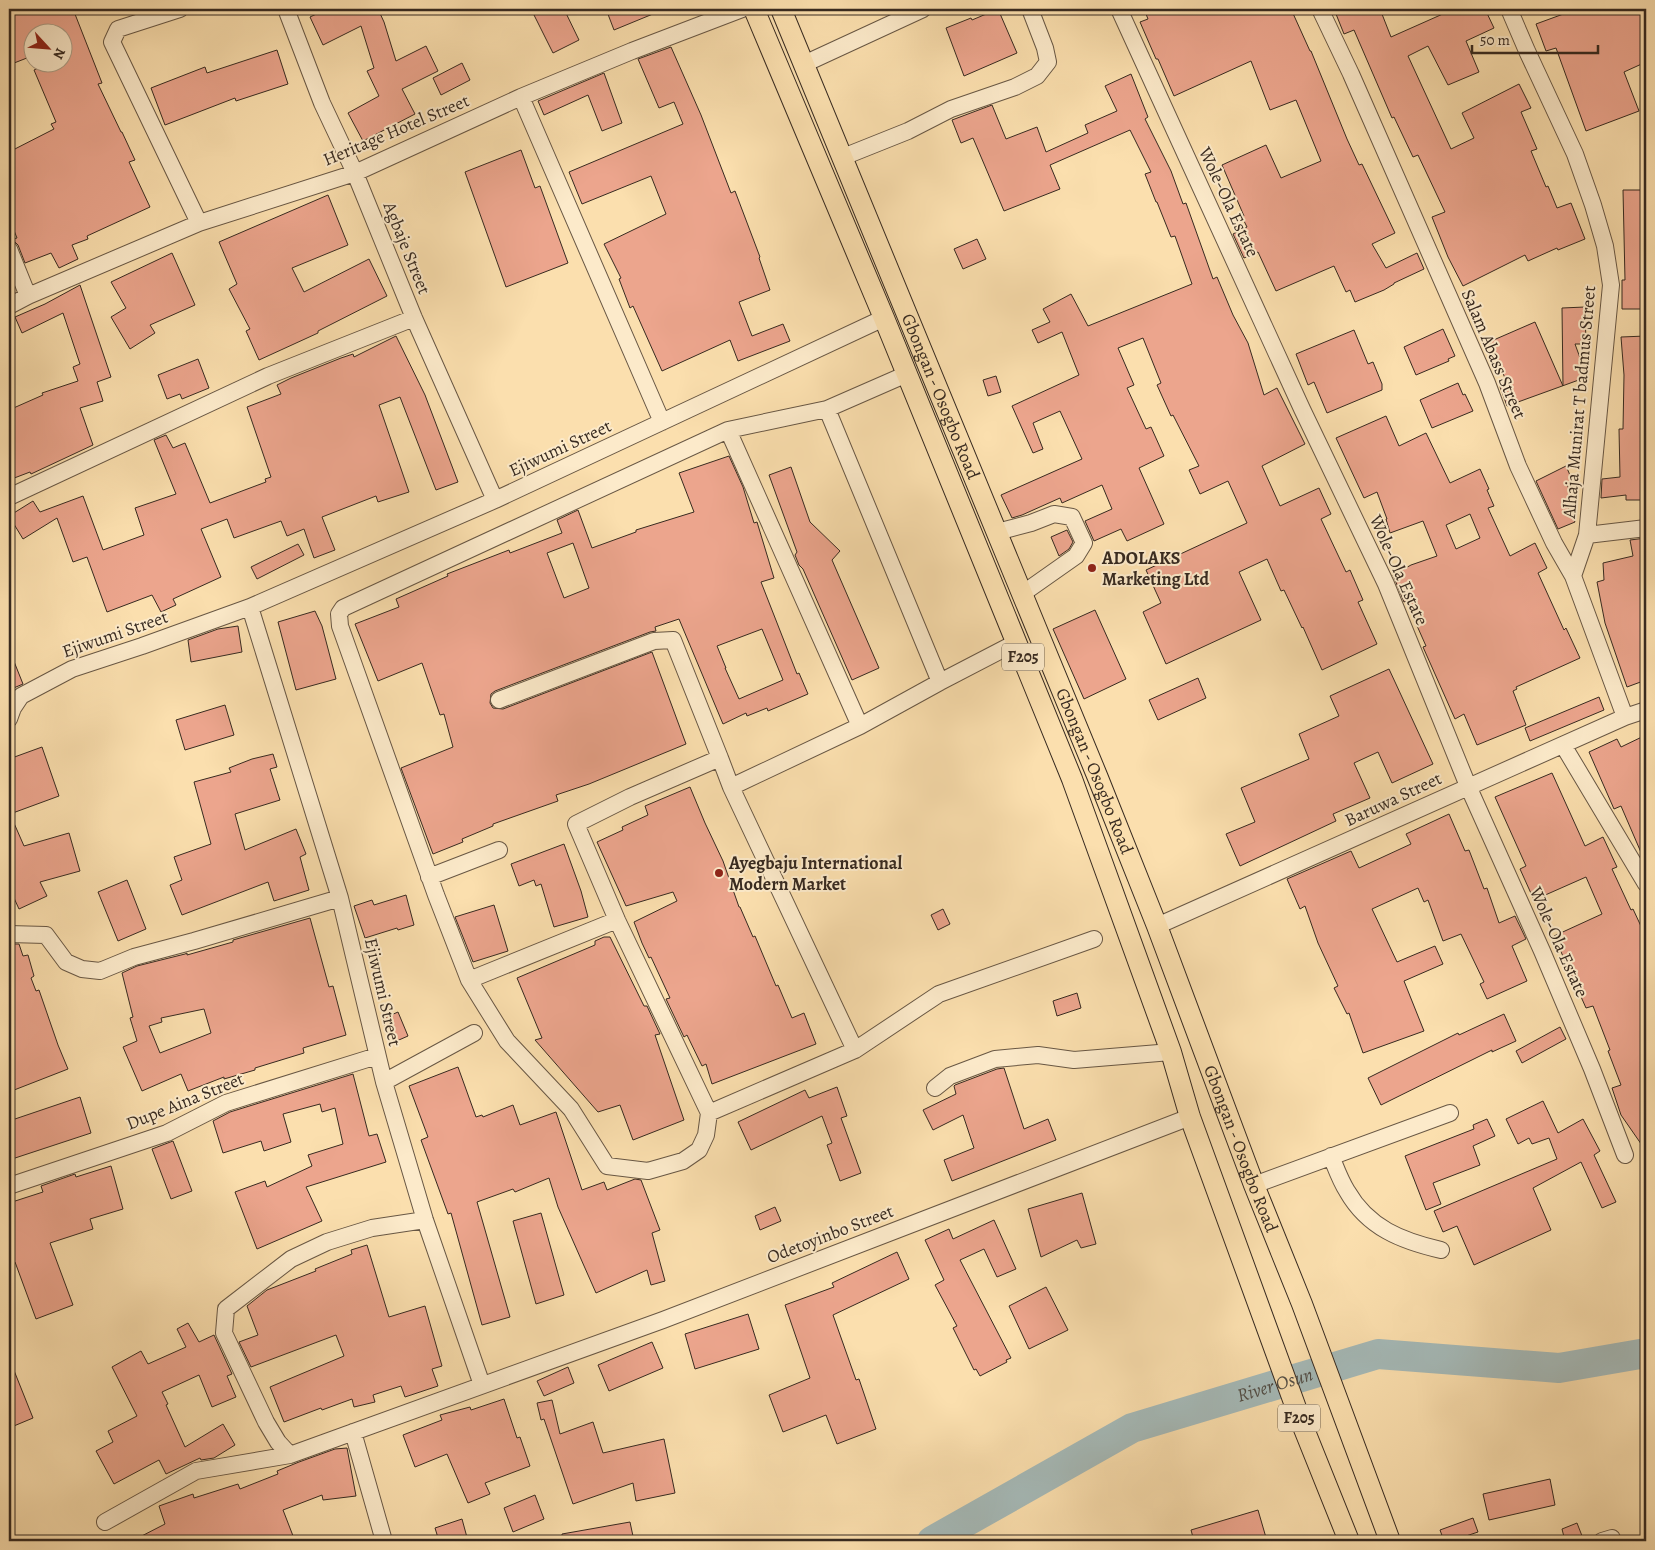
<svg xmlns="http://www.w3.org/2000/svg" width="1655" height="1550" viewBox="0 0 1655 1550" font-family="Alegreya,serif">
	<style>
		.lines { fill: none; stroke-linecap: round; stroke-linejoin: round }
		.river { stroke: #a5b9b7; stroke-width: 30 }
		.building { fill: #eca58d; stroke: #372a20; fill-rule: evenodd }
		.minor-casing { stroke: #685744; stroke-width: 18 }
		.major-casing { stroke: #372a20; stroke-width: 22 }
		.minor { stroke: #fceaca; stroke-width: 16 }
		.major { stroke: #fbdfae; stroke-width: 20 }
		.poi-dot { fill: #8f2418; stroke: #fceaca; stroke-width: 2 }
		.labels { text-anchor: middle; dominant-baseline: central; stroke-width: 4; stroke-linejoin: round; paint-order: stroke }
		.shield { fill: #fceaca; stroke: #726453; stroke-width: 1 }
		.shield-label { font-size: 16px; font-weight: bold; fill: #372a20 }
		.street-label { font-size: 18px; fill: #372a20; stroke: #fceaca }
		.poi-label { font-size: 18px; font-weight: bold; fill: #372a20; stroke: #fceaca; text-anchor: start }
		.water-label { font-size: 19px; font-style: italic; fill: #524e46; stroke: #fceaca }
	</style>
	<rect width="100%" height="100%" fill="#fbdfae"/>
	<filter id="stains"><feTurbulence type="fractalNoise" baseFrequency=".004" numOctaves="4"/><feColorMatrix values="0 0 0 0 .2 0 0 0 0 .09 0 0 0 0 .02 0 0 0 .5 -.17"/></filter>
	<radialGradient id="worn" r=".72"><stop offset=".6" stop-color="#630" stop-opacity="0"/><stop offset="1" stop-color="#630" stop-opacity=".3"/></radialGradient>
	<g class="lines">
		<!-- river -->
		<path class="river" id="s1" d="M932,1541L1132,1428L1378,1354L1559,1368L1646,1353"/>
	</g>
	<!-- building -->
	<path class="building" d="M9,9H73L102,83L98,84L121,132H122L135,160L129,162L150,207L87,236L88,239L72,245L78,259L59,268L51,253L25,263L18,245L14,241L13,239L17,238L9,218V152L54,129L51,124L56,122L34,70L52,62H62V32H32V56L9,65Z
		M327,9H378L384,22L396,61L426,46L438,71L402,89L415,114L363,141L348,113L379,96L367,71L374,68L361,26L323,45L310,17Z
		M531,9H564L579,40L553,53Z
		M606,9H665L614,30Z
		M998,9L1017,53L964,76L946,28L971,18L972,20Z
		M1144,9H1291L1310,51H1311L1347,139L1359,165L1362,164L1395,233L1372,244L1386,268L1417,253L1424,269L1394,283V284L1384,290L1355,302L1350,290L1346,292L1334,266L1276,291L1258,252L1244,258L1233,234L1247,227L1242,217L1244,216L1222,165L1266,145L1281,178L1321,161L1296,100L1270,110L1251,61L1174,96L1158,59H1156L1140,22L1148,19Z
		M1334,9H1380L1391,37L1454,9H1485L1494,28L1466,41L1479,72L1448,85L1428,46L1408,56L1451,149L1474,138L1462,113L1519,84L1531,108L1521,112L1537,149L1531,151L1546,187L1548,186L1557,208L1571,203L1585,239L1558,250L1557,248L1528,261L1525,255L1463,286L1448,257L1432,217L1445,212L1418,155L1413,157L1394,117L1392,118L1354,30L1344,34Z
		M1577,9H1646V62L1624,72L1639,111L1586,131L1556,48L1546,51L1536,24Z
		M671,47L701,115L731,193L735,191L760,257L759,258L770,290L739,302L752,336L783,324L790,341L738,361L730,340L662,371L633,306L630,308L619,279L621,278L604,244L666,214L651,176L582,204L569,172L683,124L674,102L659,108L638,59Z
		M277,50L288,84L236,101L235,98L165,125L151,88L205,67L207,73Z
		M462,63L470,80L441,95L433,78Z
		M604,73L622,123L602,131L588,95L544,115L538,101Z
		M1131,74L1148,117L1145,119L1171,171L1183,204L1186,203L1213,279L1217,277L1233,315L1248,343L1264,395L1277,388L1305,444L1262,466L1280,506L1319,488L1331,514L1321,519L1346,572L1350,570L1363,600L1358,602L1377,644L1322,670L1303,627L1302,628L1284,590L1281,591L1267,559L1239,572L1261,620L1166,664L1143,612L1161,603L1146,570L1247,523L1228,481L1200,494L1189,470L1199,466L1173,415L1171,416L1157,385L1161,383L1143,338L1118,348L1134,385L1127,388L1146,429L1151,427L1164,456L1139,468L1164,524L1127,541L1121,529L1094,541L1085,521L1112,509L1102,485L1062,503L1060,498L1022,515L1012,518L1001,495L1082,459L1060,411L1033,423L1043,449L1033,453L1012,406L1079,375L1062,332L1038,343L1032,330L1050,322L1043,309L1071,294L1088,326L1192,284L1175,236L1171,237L1157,202H1156L1145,174L1151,172L1130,130L1050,165L1060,189L1004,211L973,138L961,143L952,120L992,105L1006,139L1037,127L1046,152L1088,133L1085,125L1117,111L1105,86Z
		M521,150L535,188L540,186L568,263L506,287L465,172Z
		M1623,190H1646V309H1622V280H1625Z
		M328,195L348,245L292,268L304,292L369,259L387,296L318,331V333L259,360L246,331L250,329L229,289L237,284L219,242Z
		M977,239L986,259L963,269L954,249Z
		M172,253L195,305L150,325L155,333L130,349L111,317L126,308L111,282Z
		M80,285L111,377L97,382L103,401L80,408L93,445L31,474L30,472L9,480V410L43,395L42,393L78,381L73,367L80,364L63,313L22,333L15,317L45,304Z
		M1585,307L1586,344H1575L1587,377L1507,406L1498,381L1505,378L1489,342L1535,322L1563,386L1562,308Z
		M1443,329L1455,356L1448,359L1449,361L1416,375L1404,347Z
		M1354,330L1368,364L1373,362L1382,384V390L1327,413L1314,382L1308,385L1296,354Z
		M396,336L425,395L458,482L436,490L400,397L379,405L409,492L378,502L376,496L322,517L335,550L314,558L304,529L287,536L281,521L234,538L227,519L201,529L221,577L173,599L176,605L161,612L152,595L107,612L87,557L73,562L57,518L23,539L9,516L33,501L40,512L83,496L103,550L144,535L135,508L176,494L154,440L166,435L173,448L185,443L210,503L266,482L265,479L271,477L247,407L281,394L277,385L291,378L341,358L353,354L354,357Z
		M1646,336V500H1626V495L1601,498L1602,479L1620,477L1619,429H1623L1624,375L1621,337Z
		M198,359L209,388L182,399L180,394L167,399L158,375Z
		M996,376L1001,392L988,396L983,380Z
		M1458,383L1463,395L1465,394L1473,411L1432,428L1420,400Z
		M1386,416L1399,446L1426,433L1450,483L1480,469L1489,489L1487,490L1494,506L1488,508L1510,556L1535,543L1547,568L1538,573L1564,630L1566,628L1580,658L1516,687L1517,689L1513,691L1526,725L1477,745L1464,714L1455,719L1423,647L1426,646L1406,601L1404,602L1393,575L1411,565L1437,556L1423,521L1390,533L1386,519H1387L1377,492L1364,498L1336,438ZM1470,514L1480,538L1456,549L1446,525Z
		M729,456L743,487L754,523L757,522L774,578L761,582L797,674L799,673L808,694L768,711L767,708L747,716L746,713L723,724L679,619L655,627L656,631L650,632L495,691L491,694L490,703L493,708L503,709L652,652L686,744L589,784L556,795L558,801L493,824V826L462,839L463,842L433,854L401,768L453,747L444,714L440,715L422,663L378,681L355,624L399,607L396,599L448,576L447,574L509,550L510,553L562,533L557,520L578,510L592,548L636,532V530L694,512L679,473ZM573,543L589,588L564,598L547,553ZM762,629L783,680L739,699L725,668H726L717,646Z
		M1566,466L1573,482L1567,484L1575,505L1568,507L1575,522L1558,529L1536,481Z
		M791,467L810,522L840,551L832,560L879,668L852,680L803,569L799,565L795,555L797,552L769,475Z
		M1067,530L1073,542L1069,549L1059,556L1051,537Z
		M1646,538V680L1627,687L1605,623L1597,582L1604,580L1603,563L1633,556L1630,540Z
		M298,544L304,555L257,579L251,567Z
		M1095,610L1126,679L1084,699L1053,629Z
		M315,611L322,626L336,679L296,690L278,622Z
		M238,626L242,652L191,662L188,640L218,629Z
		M9,649L23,684L9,690Z
		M1389,669L1433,764L1392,783L1378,752L1354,763L1370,798L1333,814L1336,821L1240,866L1226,834L1255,822L1241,788L1309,759L1299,734L1339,716L1330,696Z
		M1198,678L1206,698L1158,720L1149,700Z
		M1599,697L1604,710L1530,741L1525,728Z
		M225,705L234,735L185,750L176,720Z
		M1646,735V864L1621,806L1614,809L1589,752L1617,739L1621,747Z
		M42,747L59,796L10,814L24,846L69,833L80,871L40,882L47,896L19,909L9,887V759Z
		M273,754L277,767L270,769L280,800L235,814L245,850L296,829L306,854L300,857L309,890L274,901L268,882L182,915L170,885L182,880L174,857L211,844L194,782L231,772L229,768L252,759Z
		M1552,773L1585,846L1603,837L1617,867L1612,869L1631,910L1633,909L1646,937V1151L1621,1115L1612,1088L1621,1085L1608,1051L1610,1050L1593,1006L1586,1008L1554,936L1602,914L1586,877L1534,900L1520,869L1526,866L1495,797Z
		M690,787L705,823L723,861L739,907H740L753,937L755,936L776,986L778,985L792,1018L804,1013L816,1044L712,1084L706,1064L702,1066L687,1035L684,1037L666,999L670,998L651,957L649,958L642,943L634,922L677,901L673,892L626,906L597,842L623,830L622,827L648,815L645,806Z
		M1449,814L1465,851L1469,850L1484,889L1487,888L1499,923L1515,916L1526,939L1512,946L1527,981L1487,999L1480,984L1484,982L1461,934L1443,941L1428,900L1424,902L1418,888L1372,909L1397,962L1435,946L1443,964L1404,981L1424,1031L1363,1053L1349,1013L1347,1014L1334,988L1338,986L1318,943L1305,906L1300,909L1287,879L1351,851L1359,868L1411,844L1406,834Z
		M564,844L581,891L588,917L554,927L541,884L536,886L534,880L519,886L511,864Z
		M127,880L146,929L118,941L98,892Z
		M406,895L414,925L398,930L397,928L365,938L354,906L372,900L374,905Z
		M494,905L508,951L473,962L455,917Z
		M943,909L950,924L938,930L931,915Z
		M310,918L329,987L333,986L346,1035L303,1048L304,1053L255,1068V1070L224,1079V1077L188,1091L181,1074L142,1091L123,1047L137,1041L130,1018L133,1017L122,973L137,966L185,954L187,953V955L233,942V940ZM204,1009L211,1033L160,1053L149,1026L162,1022L161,1018Z
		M604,937H610L644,1006H647L660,1034L655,1035L684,1120L633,1140L620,1105L598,1112L535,1040L542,1038L517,978L595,945V941Z
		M9,944H19L23,956L28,955L34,976L31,978L36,991L39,990L58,1045L68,1069L9,1092Z
		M1077,993L1081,1008L1057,1016L1053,1001Z
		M398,1012L408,1036L392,1043L382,1019Z
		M1504,1014L1516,1041L1492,1052V1050L1381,1105L1368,1078L1458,1033L1459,1035Z
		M1560,1027L1566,1039L1522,1063L1516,1051Z
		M458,1067L476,1117L482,1115L483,1117L513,1105L520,1125L556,1112L582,1190L604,1182L607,1190L635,1179L641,1180L660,1230L652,1233L665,1281L651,1285L647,1270L596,1293L558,1207L549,1178L515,1192L513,1189L477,1202L510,1317L482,1325L451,1213L448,1214L421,1140L428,1137L409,1086Z
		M1004,1068L1024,1129L1048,1119L1056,1140L952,1181L944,1160L974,1148L963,1115L933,1130L923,1110L956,1094L954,1086L955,1085L997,1069Z
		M353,1074L369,1136L377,1134L386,1162L306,1187L322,1221L257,1249L235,1192L265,1181L267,1187L312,1166L308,1155L343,1144L335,1108L322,1112L320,1104L283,1114L291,1142L264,1151L261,1141L223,1153L213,1121L230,1112Z
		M837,1087L847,1116L841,1118L861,1173L840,1181L827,1145L832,1143L822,1116L751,1150L738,1122L805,1090L809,1098Z
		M80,1097L91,1133L9,1160V1121Z
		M1543,1101L1558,1133L1583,1119L1600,1151L1594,1155L1616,1202L1602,1208L1581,1162L1533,1188L1551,1230L1474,1265L1457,1226L1443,1232L1434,1211L1557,1159L1549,1138L1532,1144L1529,1138L1518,1144L1506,1119Z
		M1487,1119L1495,1136L1473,1146L1480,1165L1433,1183L1441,1204L1426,1210L1405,1156L1474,1129L1473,1125Z
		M173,1141L192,1191L171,1199L152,1149Z
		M111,1166L123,1209L90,1219L93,1229L50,1243L73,1305L36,1319L15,1262L9,1264V1203L43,1192L41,1186L75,1174L76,1177Z
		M1082,1193L1096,1244L1081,1248L1077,1240L1041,1257L1028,1209Z
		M775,1207L781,1221L760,1230L755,1216Z
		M541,1213L564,1295L536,1304L513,1221Z
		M994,1220L1016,1269L997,1277L984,1249L960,1260L1011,1358L1006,1360L1007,1362L980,1376L976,1369L974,1370L953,1328L957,1326L935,1285L944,1280L925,1240L949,1229L953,1239Z
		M367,1245L389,1317L425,1306L442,1366L432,1369L438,1386L405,1397L401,1386L373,1395L375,1402L354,1407L352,1399L322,1410L321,1408L284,1422L270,1387L344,1356L336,1335L251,1367L239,1342L258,1335L247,1306L267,1290L316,1271L315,1269L352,1254L351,1250Z
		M897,1252L909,1279L833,1315L856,1380L859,1379L876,1429L837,1444L826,1415L783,1432L769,1395L810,1378L785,1305L834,1287L832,1283Z
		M1046,1287L1068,1330L1029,1349L1009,1306Z
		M748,1314L759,1349L695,1369L685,1334Z
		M188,1323L199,1342L214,1335L232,1374L227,1376L236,1397L212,1407L199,1375L162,1392L168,1404L166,1405L185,1447L223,1424L235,1445L214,1458L201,1460L200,1458L166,1474L159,1460L114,1484L96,1451L113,1442L108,1431L137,1416L112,1367L141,1351L148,1364L186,1347L177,1329Z
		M652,1342L663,1368L609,1391L598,1365Z
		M9,1358L33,1418L9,1428Z
		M568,1367L574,1383L544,1396L537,1381Z
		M504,1399L517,1438L520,1437L530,1466L485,1483L490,1494L468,1503L447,1454L415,1467L403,1435L442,1420L440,1415L470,1407L471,1410Z
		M552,1400L560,1434L593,1422L603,1453L664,1439L675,1493L636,1501L633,1483L573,1504L544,1419L541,1420L537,1403Z
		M347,1448L356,1496L323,1500L322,1495L283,1510L295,1541H132L165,1524L159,1506L193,1494L194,1498L238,1484L240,1489L278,1474L277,1471L299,1462L335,1449Z
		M1550,1479L1555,1505L1489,1520L1483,1494Z
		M535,1495L544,1519L513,1532L504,1508Z
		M1258,1510L1267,1541H1194L1191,1530Z
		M1473,1518L1478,1532L1451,1541H1444L1440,1530Z
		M462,1519L468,1541H439L435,1528Z
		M630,1522L634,1541H562V1534Z
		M1577,1523L1584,1541H1565L1562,1529Z"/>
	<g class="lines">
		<defs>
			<path id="minor" d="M180,9L118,29L112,42L199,223
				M286,9L322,103L355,173L414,318L495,500
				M1119,9L1302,409L1386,584L1468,786L1542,951L1592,1069L1625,1155
				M1320,9L1351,74L1487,383L1518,466L1554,543L1573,576L1625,717
				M1509,9L1527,51L1575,154L1593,205L1605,246L1611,285L1587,535L1573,576
				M804,64L923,9
				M521,97L662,422
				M843,157L908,131L951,109L1015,87L1037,76L1048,62L1045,48L1030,9
				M9,249L28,296
				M9,306L28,296L199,223L355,173L521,97L632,51L742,9
				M907,374L827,409L728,430L343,608L339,614L340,626L436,895L469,980L507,1041L571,1109L607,1166L648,1171L683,1161L699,1150L706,1135L709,1113L617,920L576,824L630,797L720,758L731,787L860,726L940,682L1017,642
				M827,409L940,682
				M728,430L860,726
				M9,497L268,376L414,318
				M997,532L1031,523L1054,514L1072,517L1084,543L1076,556L1022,594
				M1587,535L1646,528
				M499,700L654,641L673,640L720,758
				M9,719L13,708L21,696L72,669L142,646L250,607
				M1563,745L1646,884
				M731,787L855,1050L939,994L1094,939
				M429,877L499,850
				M1157,926L1625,717L1646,710
				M9,934L46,935L66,962L82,969L100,971L134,957L194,941L340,898
				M469,980L617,920
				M384,1082L474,1033
				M935,1088L950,1076L995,1059L1038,1055L1074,1060L1171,1052
				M709,1113L855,1050
				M1331,1156C1336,1168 1340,1180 1347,1191C1368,1228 1402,1241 1441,1250
				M1254,1185L1450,1113
				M9,1186L167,1133L226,1103L377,1056
				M482,1385L425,1220L384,1082L340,898L250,607L495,500L884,318
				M353,1432L384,1541
				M290,1455L278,1442L266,1422L224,1333L226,1309L291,1259L327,1242L372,1228L425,1220
				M105,1522L196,1471L290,1455L663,1320L1190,1117
				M1602,1541L1612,1538"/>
			<g id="major">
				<path d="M754,9L884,318L1072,779L1171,1052L1190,1117L1300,1419L1349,1541"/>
				<path id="s2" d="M781,9L1098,778L1157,926L1254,1185L1302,1304L1390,1541"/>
			</g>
		</defs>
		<!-- minor casing -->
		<use href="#minor" class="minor-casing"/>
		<!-- major casing -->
		<use href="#major" class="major-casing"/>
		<!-- minor -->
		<use href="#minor" class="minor"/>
		<!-- major -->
		<use href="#major" class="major"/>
	</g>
	<!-- markers -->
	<g class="poi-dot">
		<circle cx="1092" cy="568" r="5"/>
		<circle cx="719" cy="873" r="5"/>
	</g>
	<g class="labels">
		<!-- shield labels -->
		<g class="shield">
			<rect x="1002" y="643.5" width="42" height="27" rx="4"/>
			<rect x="1278" y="1404.5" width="42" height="27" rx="4"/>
		</g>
		<g class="shield-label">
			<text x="1023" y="657">F205</text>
			<text x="1299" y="1418">F205</text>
		</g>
		<!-- street labels -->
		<g class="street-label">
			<text transform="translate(396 130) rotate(-23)">Heritage Hotel Street</text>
			<text transform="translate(1229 202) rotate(65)">Wole-Ola Estate</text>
			<text transform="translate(407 248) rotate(68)">Agbaje Street</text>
			<text transform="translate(1494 354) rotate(67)">Salam Abass Street</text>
			<text stroke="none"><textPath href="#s2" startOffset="419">Gbongan - Osogbo Road</textPath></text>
			<text transform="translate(1579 402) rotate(-85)">Alhaja Munirat T badmus Street</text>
			<text transform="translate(560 448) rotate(-25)">Ejiwumi Street</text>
			<text transform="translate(1399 570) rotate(66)">Wole-Ola Estate</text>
			<text transform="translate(115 634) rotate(-19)">Ejiwumi Street</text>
			<text stroke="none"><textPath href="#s2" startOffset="824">Gbongan - Osogbo Road</textPath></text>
			<text transform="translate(1393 799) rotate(-25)">Baruwa Street</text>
			<text transform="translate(1559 942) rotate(66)">Wole-Ola Estate</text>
			<text transform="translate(383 992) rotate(77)">Ejiwumi Street</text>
			<text transform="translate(185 1101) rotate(-22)">Dupe Aina Street</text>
			<text stroke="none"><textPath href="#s2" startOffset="1229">Gbongan - Osogbo Road</textPath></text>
			<text transform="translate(830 1234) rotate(-21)">Odetoyinbo Street</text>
		</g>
		<!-- poi labels -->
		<g class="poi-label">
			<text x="1102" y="558">ADOLAKS<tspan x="1102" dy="21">Marketing Ltd</tspan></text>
			<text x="729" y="863">Ayegbaju International<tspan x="729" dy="21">Modern Market</tspan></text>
		</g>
		<!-- water labels -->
		<g class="water-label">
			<text stroke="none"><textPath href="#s1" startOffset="379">River Osun</textPath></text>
		</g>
	</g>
	<!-- margin -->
	<rect width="1655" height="1550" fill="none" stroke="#fbdfae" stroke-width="30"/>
	<rect x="10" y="10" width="1635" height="1530" fill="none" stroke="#372a20" stroke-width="2.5"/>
	<rect x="15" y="15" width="1625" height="1520" fill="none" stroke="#372a20"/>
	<!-- north arrow -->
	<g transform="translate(48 48) rotate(116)"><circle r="24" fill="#fceaca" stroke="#ad9d86"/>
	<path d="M0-4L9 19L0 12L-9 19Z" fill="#8f2418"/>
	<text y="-8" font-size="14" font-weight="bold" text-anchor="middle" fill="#372a20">N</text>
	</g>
	<!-- scale -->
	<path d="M1472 45v8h126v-8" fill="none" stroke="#372a20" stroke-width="2.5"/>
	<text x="1480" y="45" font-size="15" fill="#372a20" stroke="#fceaca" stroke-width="4" paint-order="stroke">50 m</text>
	<rect width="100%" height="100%" filter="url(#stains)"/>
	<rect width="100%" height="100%" fill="url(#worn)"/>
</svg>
